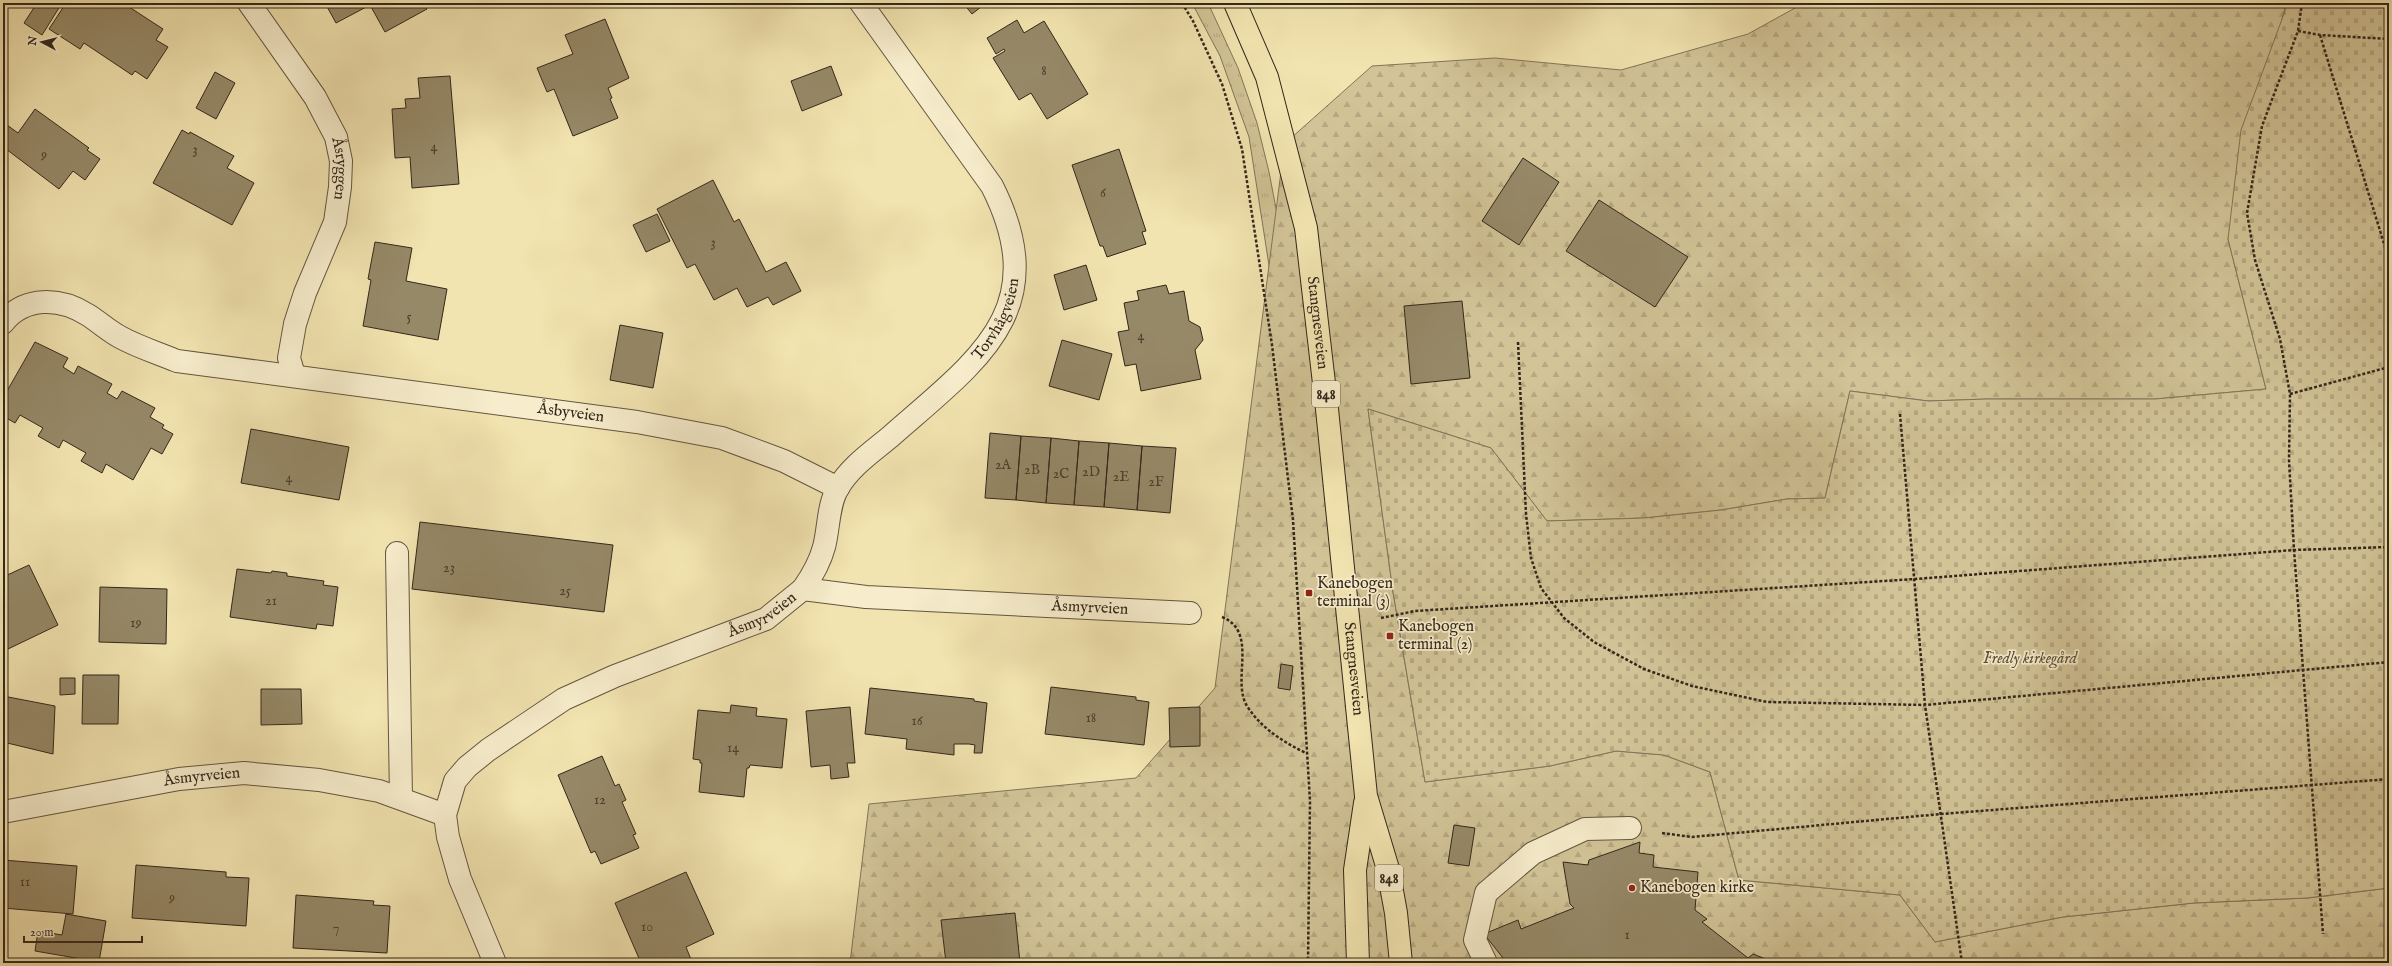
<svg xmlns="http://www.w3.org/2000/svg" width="2392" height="966" viewBox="0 0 2392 966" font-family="'IM FELL English',serif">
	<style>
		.grass { fill: url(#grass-tufts); stroke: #827659 }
		.forest { fill: url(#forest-firs); stroke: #827659 }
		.cemetery { fill: url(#cemetery-stones); stroke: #827659 }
		.building { fill: #968968; stroke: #33271b }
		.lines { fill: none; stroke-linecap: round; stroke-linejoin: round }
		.minor-casing { stroke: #635640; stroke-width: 24 }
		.major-casing { stroke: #33271b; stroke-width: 24 }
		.path { stroke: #33271b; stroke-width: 2.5; stroke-dasharray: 3 2; stroke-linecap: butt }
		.minor { stroke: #f7edcc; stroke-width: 22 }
		.major { stroke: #f2e4b0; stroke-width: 22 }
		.poi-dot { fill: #8f2418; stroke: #f7edcc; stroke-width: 1.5 }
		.labels { text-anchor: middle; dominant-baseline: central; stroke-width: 3.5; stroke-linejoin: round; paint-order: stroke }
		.number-label { font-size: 14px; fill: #4c402e }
		.shield { fill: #f7edcc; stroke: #6e6250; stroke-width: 1 }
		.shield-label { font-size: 15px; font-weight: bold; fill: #33271b }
		.street-label { font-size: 16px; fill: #33271b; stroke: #f7edcc }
		.poi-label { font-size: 16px; fill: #33271b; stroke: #f7edcc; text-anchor: start }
		.park-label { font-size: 16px; font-style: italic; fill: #5b4e3a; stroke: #f7edcc }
	</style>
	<defs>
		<pattern id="grass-tufts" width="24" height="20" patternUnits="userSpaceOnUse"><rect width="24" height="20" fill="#d2c497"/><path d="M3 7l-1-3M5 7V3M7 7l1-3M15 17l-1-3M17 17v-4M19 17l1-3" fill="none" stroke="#b5a882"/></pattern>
		<pattern id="forest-firs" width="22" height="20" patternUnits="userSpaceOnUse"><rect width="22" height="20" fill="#d2c497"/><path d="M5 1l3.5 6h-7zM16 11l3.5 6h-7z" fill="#b5a882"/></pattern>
		<pattern id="cemetery-stones" width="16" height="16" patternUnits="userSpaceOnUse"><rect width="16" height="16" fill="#d2c497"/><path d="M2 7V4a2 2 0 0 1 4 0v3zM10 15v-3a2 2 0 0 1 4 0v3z" fill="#b5a882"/></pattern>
	</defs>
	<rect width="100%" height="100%" fill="#f2e4b0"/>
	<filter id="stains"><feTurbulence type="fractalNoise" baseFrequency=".005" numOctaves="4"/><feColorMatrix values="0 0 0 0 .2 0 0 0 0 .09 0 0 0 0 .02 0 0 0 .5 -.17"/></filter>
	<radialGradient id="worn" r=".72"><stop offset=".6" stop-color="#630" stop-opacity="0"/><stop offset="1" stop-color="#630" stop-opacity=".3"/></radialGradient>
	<!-- grass -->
	<path class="grass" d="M1192,3H1208L1238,68L1257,123L1269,172L1280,229V336L1249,137L1220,56Z"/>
	<!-- forest -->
	<path class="forest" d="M1804,3H2286L2228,239L2266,389L2155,399H1987L1928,401L1850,391L1825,498L1787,499L1721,510L1644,518L1547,521L1491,448L1368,409L1393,592L1425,782L1550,766L1616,751L1664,755L1710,772L1739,880L1900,895L1935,942L2063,917L2194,903L2308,898L2389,888V963H850L869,804L1136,778L1215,688L1284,148L1282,146L1372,66L1495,58L1621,70L1748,34Z"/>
	<!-- cemetery -->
	<path class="cemetery" d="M2286,3H2389V888L2307,898L2194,903L2063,917L1935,942L1900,895L1739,880L1710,772L1664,755L1616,751L1550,766L1425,782L1393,592L1368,409L1491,448L1547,521L1644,518L1721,510L1787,499L1825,498L1850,391L1928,401L1987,399H2155L2266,389L2228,239L2241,130L2285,11Z"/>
	<!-- building -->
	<path class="building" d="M37,3H62L42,35L24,23Z
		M66,3H123L163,29L156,40L168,47L147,79L135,71L132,75L84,43L80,49L49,29Z
		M325,3H423L427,9L385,32L370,5L336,23Z
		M963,3H986L972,14Z
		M605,19L629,78L608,88L612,98L610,99L618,118L573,136L554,89L547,92L537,68L573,54L565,35Z
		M1017,20L1024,33L1044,21L1088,94L1047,119L1031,93L1019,100L993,58L1005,51L1004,49L996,54L987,38Z
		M831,66L842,95L802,111L791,81Z
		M215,72L235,83L216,119L196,108Z
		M450,76L459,184L412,188L410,157L395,158L392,109L406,108L405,99L420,98L418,78Z
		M35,109L89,148L87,150L100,159L85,180L73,171L59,189L6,149L7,147L3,145V130L7,125L18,133Z
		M182,130L189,134L190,132L234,156L227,168L254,183L232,225L153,183Z
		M1119,149L1146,231L1142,232L1146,244L1107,257L1103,246H1100L1072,165Z
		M1523,158L1559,182L1519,245L1482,221Z
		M713,180L734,222L739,219L766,272L786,262L801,291L773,305L768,297L747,307L737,288L714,300L695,264L687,268L657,209Z
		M1599,200L1688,257L1655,307L1566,251Z
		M657,214L670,241L646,252L633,225Z
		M375,242L412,248L406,281L447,289L438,340L363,326L371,280L368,279Z
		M1086,265L1097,300L1064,310L1054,275Z
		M1166,285L1169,294L1184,291L1189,321L1200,327L1203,340L1195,350L1201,379L1141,391L1136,364L1125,366L1118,332L1129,330L1124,303L1139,300L1137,291Z
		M1462,301L1470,378L1411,384L1404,306Z
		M620,325L663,333L653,388L610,380Z
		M1062,340L1112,354L1099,400L1049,386Z
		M35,342L68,358L63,367L74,374L78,366L112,384L107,393L117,399L122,391L155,408L150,417L164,425L162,428L173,434L162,454L151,448L133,480L106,464L102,473L81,461L86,453L63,440L59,448L38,436L43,428L20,415L15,423L3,416V398Z
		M251,429L349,447L339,500L241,483Z
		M990,433L1021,436L1016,500L985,498Z
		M1021,436L1051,438L1046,503L1016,500Z
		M1051,438L1079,441L1074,505L1046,503Z
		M1079,441L1109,443L1104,507L1074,505Z
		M1109,443L1142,446L1137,510L1104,507Z
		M1142,446L1176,448L1170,513L1137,510Z
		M420,522L613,545L604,612L412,589Z
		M29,565L58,625L8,649L3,642V592L6,590L3,577Z
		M237,569L271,573L272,571L287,573V576L324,581L323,585L338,587L333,626L317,624L316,629L230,617Z
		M100,587L167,589L166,644L99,642Z
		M1281,664L1293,666L1290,690L1278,688Z
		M83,675H119L118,724H82Z
		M60,678H75V694L60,695Z
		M1051,687L1136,697V700L1149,702L1144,745L1045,734Z
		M870,688L974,699V701L987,703L982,753H974L975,745L969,744H954V755L906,749L907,739L865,734Z
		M261,689H301L302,724L261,725Z
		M3,696L55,706L53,754L3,742Z
		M731,705L757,708L756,716L787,719L782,768L750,765L749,768H747L744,797L699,792L702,763H700V760L693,759L698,710L730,713Z
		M850,707L855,763H847L849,777L831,779L830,765L811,767L806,711Z
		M1200,707V746L1170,747L1169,708Z
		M602,756L615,786L619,784L626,800L622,802L636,834L633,835L639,848L601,864L595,851L591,853L558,775Z
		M1454,825L1475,828L1469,866L1448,863Z
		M1640,842L1639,853L1654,855L1653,867L1698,872L1695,910L1707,919L1702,922L1748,958L1753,954L1776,963H1507L1484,934L1518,920L1521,929L1574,908L1570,904L1563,862L1588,865L1589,860Z
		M3,860L77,866L73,914L3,908Z
		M136,865L226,872V877L249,878L246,926L132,918Z
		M686,872L714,934L686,947L692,962L690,963H641L615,903Z
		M296,895L374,901L373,905L390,906L387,953L293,948Z
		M1015,913L1020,963H946L941,920Z
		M66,914L106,921L99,962L35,951L38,931L62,935Z"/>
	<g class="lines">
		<defs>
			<g id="minor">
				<path id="s1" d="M249,3L315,97L336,137L341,161L340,187L335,222L305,293L295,324L289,358L294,375"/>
				<path id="s2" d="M3,323C24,296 60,297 88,315C99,322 109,331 120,337C138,347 158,353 177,361L637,422L722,438L784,461L838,488"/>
				<path d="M397,553L401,798"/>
				<path id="s3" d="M803,589C812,576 820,562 824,547C829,528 828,504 838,488C850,467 872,452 890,437C976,361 1055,311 992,186L861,3"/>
				<path id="s4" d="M3,812L179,779L244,773L319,780L379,791L445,815"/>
				<path id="s5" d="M495,963L460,879L448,837L445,815L455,781L467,767L488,750L564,699L615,676L766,619L803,589L866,597L1190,613"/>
				<path d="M1486,963L1475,940L1486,893L1533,853L1585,829L1630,828"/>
			</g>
			<g id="major">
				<path id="s6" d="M1235,3L1267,77L1306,228L1327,409L1366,796L1388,869L1396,913L1401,963"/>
				<path d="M1358,963L1355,870L1365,803"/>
			</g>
		</defs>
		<!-- minor casing -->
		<use href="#minor" class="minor-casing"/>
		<!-- major casing -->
		<use href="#major" class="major-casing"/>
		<!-- path -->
		<path class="path" d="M1182,3L1193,21L1222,84L1242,149L1272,345L1293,520L1310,801L1308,963
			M2302,3L2298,31L2262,126L2247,213L2255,260L2280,339L2290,394L2289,460L2294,550L2323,934
			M2298,31L2320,35L2389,39
			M2320,35L2389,260
			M1518,342L1526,514L1531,558L1541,588L1564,618L1594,642L1644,669L1692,686L1767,702L1925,705L2389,662
			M2290,394L2389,367
			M1900,414L1925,705L1962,963
			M1222,617C1259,632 1231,680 1247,706C1261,728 1283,742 1306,753
			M1381,618L1415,611L1915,579L2294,550L2389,547
			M1662,833L1692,837L1941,814L2389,779"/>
		<!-- minor -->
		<use href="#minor" class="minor"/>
		<!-- major -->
		<use href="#major" class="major"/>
	</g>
	<!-- markers -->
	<g class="poi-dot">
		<rect x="1305" y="589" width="8" height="8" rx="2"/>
		<rect x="1386" y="632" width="8" height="8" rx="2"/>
		<circle cx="1632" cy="888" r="4"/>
	</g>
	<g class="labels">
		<!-- number labels -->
		<g class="number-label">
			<text x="1044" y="71">8</text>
			<text x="434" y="147">4</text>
			<text x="195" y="150">3</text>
			<text x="44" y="155">9</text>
			<text x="1103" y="193">6</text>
			<text x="713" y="243">3</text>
			<text x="409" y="317">5</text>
			<text x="1141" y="336">4</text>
			<text x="1003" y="465">2A</text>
			<text x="1032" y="470">2B</text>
			<text x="1091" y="472">2D</text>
			<text x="1061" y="474">2C</text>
			<text x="1121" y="477">2E</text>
			<text x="289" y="478">4</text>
			<text x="1156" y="482">2F</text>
			<text x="449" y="568">23</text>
			<text x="565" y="591">25</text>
			<text x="271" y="601">21</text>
			<text x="136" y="623">19</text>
			<text x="1091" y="718">18</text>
			<text x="917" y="721">16</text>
			<text x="733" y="748">14</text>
			<text x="600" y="800">12</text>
			<text x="25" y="882">11</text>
			<text x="172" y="898">9</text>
			<text x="647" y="927">10</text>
			<text x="336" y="928">7</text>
			<text x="1627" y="935">1</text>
		</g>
		<!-- shield labels -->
		<g class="shield">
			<rect x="1312" y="381" width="28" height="26" rx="3"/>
			<rect x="1375" y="865" width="28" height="26" rx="3"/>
		</g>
		<g class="shield-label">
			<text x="1326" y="394">848</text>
			<text x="1389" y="878">848</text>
		</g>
		<!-- street labels -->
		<g class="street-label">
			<text stroke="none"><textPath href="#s1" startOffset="192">Åsryggen</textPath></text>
			<text stroke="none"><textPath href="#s3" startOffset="343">Torvhågveien</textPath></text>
			<text stroke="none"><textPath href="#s6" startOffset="332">Stangnesveien</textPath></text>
			<text stroke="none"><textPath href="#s2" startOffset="592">Åsbyveien</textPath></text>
			<text stroke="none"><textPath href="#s5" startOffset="882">Åsmyrveien</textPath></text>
			<text stroke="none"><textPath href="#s5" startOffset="545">Åsmyrveien</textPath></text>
			<text stroke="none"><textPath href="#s6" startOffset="680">Stangnesveien</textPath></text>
			<text stroke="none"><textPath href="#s4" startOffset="202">Åsmyrveien</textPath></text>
		</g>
		<!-- poi labels -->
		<g class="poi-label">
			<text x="1317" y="584">Kanebogen<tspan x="1317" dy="18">terminal (3)</tspan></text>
			<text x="1398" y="627">Kanebogen<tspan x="1398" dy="18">terminal (2)</tspan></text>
			<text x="1640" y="888">Kanebogen kirke</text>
		</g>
		<!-- park labels -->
		<g class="park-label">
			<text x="2030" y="659">Fredly kirkegård</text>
		</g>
	</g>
	<!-- margin -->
	<rect width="2392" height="966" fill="none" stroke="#f2e4b0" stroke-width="16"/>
	<rect x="4" y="4" width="2384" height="958" fill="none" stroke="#33271b" stroke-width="2"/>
	<rect x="8" y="8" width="2376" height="950" fill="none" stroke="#33271b"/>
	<!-- north arrow -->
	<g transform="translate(42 42) rotate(277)" stroke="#f7edcc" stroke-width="3" paint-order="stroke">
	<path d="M0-3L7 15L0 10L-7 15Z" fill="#33271b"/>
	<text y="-6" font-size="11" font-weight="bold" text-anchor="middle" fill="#33271b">N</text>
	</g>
	<!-- scale -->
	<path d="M24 936v6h118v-6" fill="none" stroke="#33271b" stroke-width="2"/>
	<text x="30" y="936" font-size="12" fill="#33271b" stroke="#f7edcc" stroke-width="3" paint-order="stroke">20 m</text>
	<rect width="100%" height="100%" filter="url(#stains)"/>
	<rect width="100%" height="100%" fill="url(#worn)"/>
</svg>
